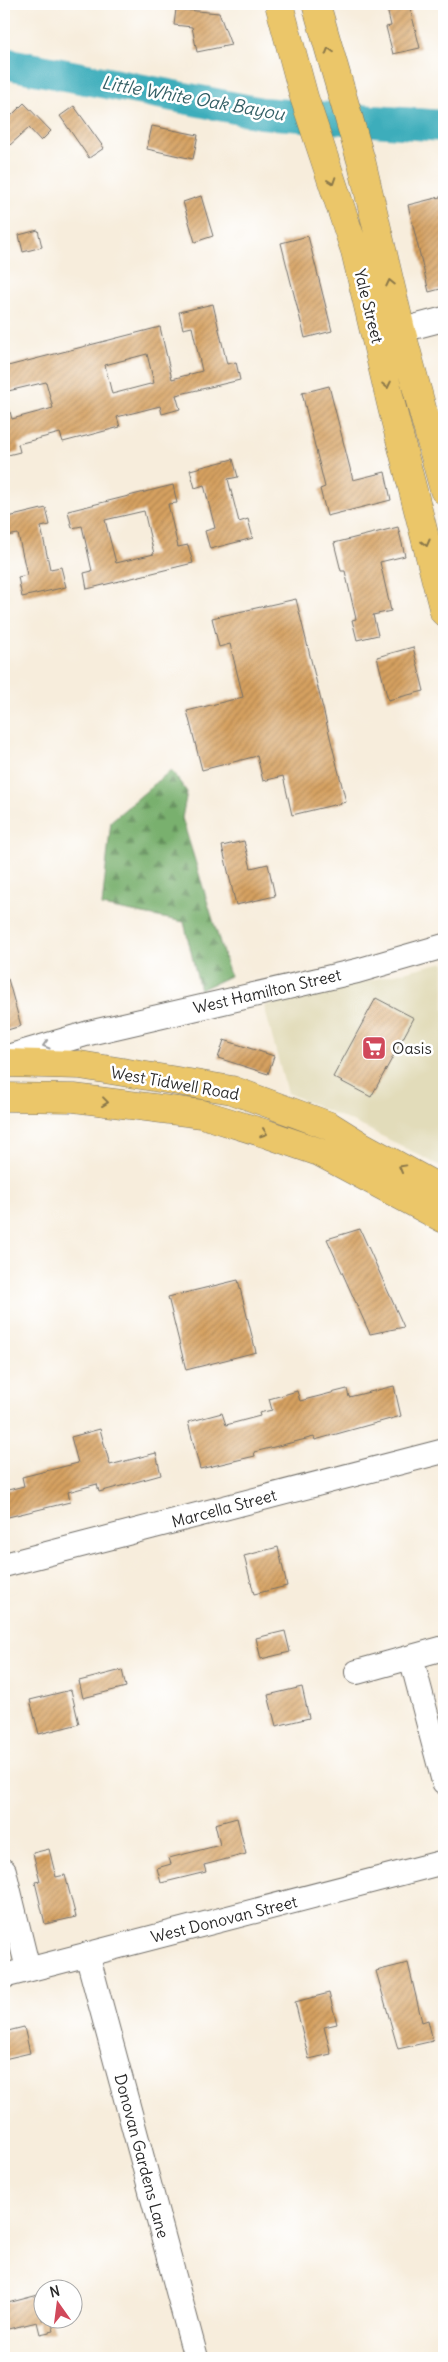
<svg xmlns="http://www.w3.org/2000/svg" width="448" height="2362" viewBox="0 0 448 2362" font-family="Delius,sans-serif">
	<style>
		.built { fill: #e2dcba }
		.forest { fill: url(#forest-firs); stroke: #526e4c }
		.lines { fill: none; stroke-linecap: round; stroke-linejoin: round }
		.river { stroke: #3eadbb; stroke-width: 32 }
		.building { fill: url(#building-hatch); fill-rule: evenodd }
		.minor-casing { stroke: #726f69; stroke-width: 26 }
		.major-casing { stroke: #726f69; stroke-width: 29 }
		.minor { stroke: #fff; stroke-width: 24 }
		.major { stroke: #ebc669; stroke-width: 28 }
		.oneway { stroke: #8b784a }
		.oneway2 { stroke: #a0a0a0 }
		.labels { text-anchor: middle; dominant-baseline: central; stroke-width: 5; stroke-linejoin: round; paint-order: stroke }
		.street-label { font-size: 16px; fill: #2b2b2b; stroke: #fff }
		.poi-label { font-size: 16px; fill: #2b2b2b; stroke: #fff; text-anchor: start }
		.water-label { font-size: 18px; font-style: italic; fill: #335f65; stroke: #fff }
	</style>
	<defs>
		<pattern id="forest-firs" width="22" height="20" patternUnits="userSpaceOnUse" patternTransform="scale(1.25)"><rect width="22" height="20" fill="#79b06e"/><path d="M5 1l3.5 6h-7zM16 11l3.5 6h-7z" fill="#638f5b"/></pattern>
		<pattern id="building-hatch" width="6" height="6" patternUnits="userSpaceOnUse" patternTransform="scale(1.25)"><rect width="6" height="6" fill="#d6a160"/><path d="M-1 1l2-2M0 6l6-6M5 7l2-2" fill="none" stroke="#ae834f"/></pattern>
	</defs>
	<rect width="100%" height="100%" fill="#fff"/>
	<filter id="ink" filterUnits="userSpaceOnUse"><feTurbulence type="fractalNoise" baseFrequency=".02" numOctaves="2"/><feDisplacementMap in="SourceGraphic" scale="10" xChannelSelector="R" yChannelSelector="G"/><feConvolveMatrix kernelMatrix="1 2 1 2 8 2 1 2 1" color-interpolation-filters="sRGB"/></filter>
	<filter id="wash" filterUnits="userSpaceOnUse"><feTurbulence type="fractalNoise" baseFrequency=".0096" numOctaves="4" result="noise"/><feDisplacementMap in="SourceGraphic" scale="20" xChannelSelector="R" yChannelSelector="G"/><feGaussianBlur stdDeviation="1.12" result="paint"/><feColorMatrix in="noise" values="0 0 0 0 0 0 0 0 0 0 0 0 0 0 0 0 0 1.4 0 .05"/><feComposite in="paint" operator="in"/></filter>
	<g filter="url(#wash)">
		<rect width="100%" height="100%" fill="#f7eddc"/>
		<!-- built -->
		<path class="built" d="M444,962V1168L366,1128L287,1093L264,1006Z"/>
		<!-- forest -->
		<path class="forest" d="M171,770L187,792L182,818L230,976L200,990L184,922L102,906L111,821Z"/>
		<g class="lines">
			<!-- river -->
			<path class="river" d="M4,63L261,113L444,126"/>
		</g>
		<g id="blocks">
			<!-- building -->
			<path class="building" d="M386,4H409L420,48L393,54L386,27L391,26Z
				M176,9L219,13L231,45L197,52L192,27L174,25Z
				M24,103L51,131L41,141L29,128L10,145L4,138V123Z
				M74,106L104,148L89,158L60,116Z
				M152,126L198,135L193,159L147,149Z
				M201,196L213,236L195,242L183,202Z
				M444,196V288L429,292L408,205Z
				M38,230L42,247L23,252L19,235Z
				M308,236L332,331L305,338L281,243Z
				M213,304L227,364L236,362L240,380L176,395L180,409L162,414L160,406L117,417L120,427L63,442L60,433L18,444L20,452L4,456V408H9L12,419L53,408L46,382L4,392V367L160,327L172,379L202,371L192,327L183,329L179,312ZM147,354L154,383L112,394L105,365Z
				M329,386L353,480L385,472L391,500L327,516L320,489L325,487L302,393Z
				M233,459L238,477L228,479L239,522L248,519L253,538L210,549L205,531L215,528L204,485L195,488L190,470Z
				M173,485L177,503L168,504L178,547L188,545L193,563L87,589L84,573L92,571L82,526L72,528L68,511ZM144,511L154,554L116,563L105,520Z
				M46,508L50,525L41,527L50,569L61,567L66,587L22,597L18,577L27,575L18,534L7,536L4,518Z
				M398,527L405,556L380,562L391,611L373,615L378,635L357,640L352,620L356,619L345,571H341L334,543Z
				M296,599L346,802L292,815L283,776L263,781L257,756L202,770L187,711L243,697L230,644L219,647L212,618Z
				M413,647L424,691L388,700L377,657Z
				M244,841L251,868L268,864L275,896L236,905L222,846Z
				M8,979L21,1026L4,1031V980Z
				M376,998L414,1018L371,1097L333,1077Z
				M224,1040L274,1056L268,1074L218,1058Z
				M360,1229L404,1327L370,1334L327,1239Z
				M238,1280L256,1352L186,1370L168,1297Z
				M394,1386L401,1416L315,1440L314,1437L254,1452L255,1456L200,1469L188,1422L222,1413L226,1425L260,1416L259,1413L272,1410L269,1399L297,1391L300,1401L347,1389L349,1397Z
				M100,1429L110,1465L156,1453L161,1475L99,1492L97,1484L68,1492L70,1502L4,1518V1491L24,1486L22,1477L78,1463L71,1437Z
				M278,1547L287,1586L254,1594L244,1556Z
				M285,1631L290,1652L261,1659L256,1638Z
				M122,1670L126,1687L83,1698L79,1681Z
				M302,1687L309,1718L276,1726L268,1695Z
				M71,1690L79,1724L39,1734L30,1700Z
				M237,1818L246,1854L204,1865L206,1872L161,1883L157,1868L171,1864L169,1858L220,1845L215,1824Z
				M49,1849L56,1877L65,1875L76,1917L45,1924L35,1882L40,1881L33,1853Z
				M408,1963L422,2022L428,2020L433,2041L398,2049L376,1971Z
				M329,1993L337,2024L324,2027L331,2054L309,2059L295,2002Z
				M24,2027L30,2053L4,2059V2032Z
				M42,2294V2320H51L54,2331L40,2334L37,2322L4,2330V2304Z"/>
		</g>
	</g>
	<g filter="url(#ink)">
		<use href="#blocks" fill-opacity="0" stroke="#726f69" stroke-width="1"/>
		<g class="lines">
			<defs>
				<path id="minor" d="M383,335L444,319
					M4,1058L89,1033L357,971L444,946
					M4,1565L444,1451
					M411,1657L444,1782
					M357,1672L444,1648
					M4,1871L28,1969
					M87,1954L196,2358
					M4,1976L444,1862"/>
				<path id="major" d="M279,4L304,97L355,251L392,408L444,612
					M316,4L362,164L401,330L444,490
					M4,1063L80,1065L232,1090L330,1126L362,1146L444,1191
					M4,1097L74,1098L202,1114L267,1134L319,1152L444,1219"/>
			</defs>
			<!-- minor casing -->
			<use href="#minor" class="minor-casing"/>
			<!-- major casing -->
			<use href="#major" class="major-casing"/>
			<!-- minor -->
			<use href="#minor" class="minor"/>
			<!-- major -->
			<use href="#major" class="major"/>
		</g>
		<!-- one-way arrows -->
		<defs><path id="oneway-chevron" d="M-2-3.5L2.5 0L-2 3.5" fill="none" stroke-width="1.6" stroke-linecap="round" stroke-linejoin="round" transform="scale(1.25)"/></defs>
		<g class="oneway">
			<use href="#oneway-chevron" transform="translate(329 51) rotate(-106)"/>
			<use href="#oneway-chevron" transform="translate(332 181) rotate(71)"/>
			<use href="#oneway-chevron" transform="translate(390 283) rotate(-103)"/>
			<use href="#oneway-chevron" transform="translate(387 385) rotate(78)"/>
			<use href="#oneway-chevron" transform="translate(426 543) rotate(76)"/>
			<use href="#oneway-chevron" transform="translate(105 1102) rotate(7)"/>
			<use href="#oneway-chevron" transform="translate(264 1133) rotate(18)"/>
			<use href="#oneway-chevron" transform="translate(402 1168) rotate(-151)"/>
		</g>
		<use class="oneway2" href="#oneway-chevron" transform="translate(46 1045) rotate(164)"/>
	</g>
	<!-- icons -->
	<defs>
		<symbol id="supermarket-square" viewBox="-11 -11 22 22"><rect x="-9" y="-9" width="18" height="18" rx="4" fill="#d1495b" stroke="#fff"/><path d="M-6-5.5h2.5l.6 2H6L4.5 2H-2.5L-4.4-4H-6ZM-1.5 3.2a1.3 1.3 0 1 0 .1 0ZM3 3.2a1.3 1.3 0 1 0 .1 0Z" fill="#fff"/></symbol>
	</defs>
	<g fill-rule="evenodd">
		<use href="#supermarket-square" x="360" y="1034" width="28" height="28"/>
	</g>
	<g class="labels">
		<!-- street labels -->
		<g class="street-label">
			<text transform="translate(369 306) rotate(76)">Yale Street</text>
			<text transform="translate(267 991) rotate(-13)">West Hamilton Street</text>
			<text transform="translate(175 1083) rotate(10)">West Tidwell Road</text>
			<text transform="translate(224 1508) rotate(-15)">Marcella Street</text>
			<text transform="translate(224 1919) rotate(-14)">West Donovan Street</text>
			<text transform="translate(142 2156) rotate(75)">Donovan Gardens Lane</text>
		</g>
		<!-- poi labels -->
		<g class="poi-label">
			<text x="392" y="1048">Oasis</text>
		</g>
		<!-- water labels -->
		<g class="water-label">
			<text transform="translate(193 98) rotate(10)">Little White Oak Bayou</text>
		</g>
	</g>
	<!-- margin -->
	<rect width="448" height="2362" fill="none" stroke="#fff" stroke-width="20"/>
	<!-- north arrow -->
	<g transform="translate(58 2304) rotate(346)"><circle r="24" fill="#ffffff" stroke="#aaaaaa"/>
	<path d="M0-4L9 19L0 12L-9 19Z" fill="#d1495b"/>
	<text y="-8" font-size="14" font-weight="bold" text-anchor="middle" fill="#2b2b2b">N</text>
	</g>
</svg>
